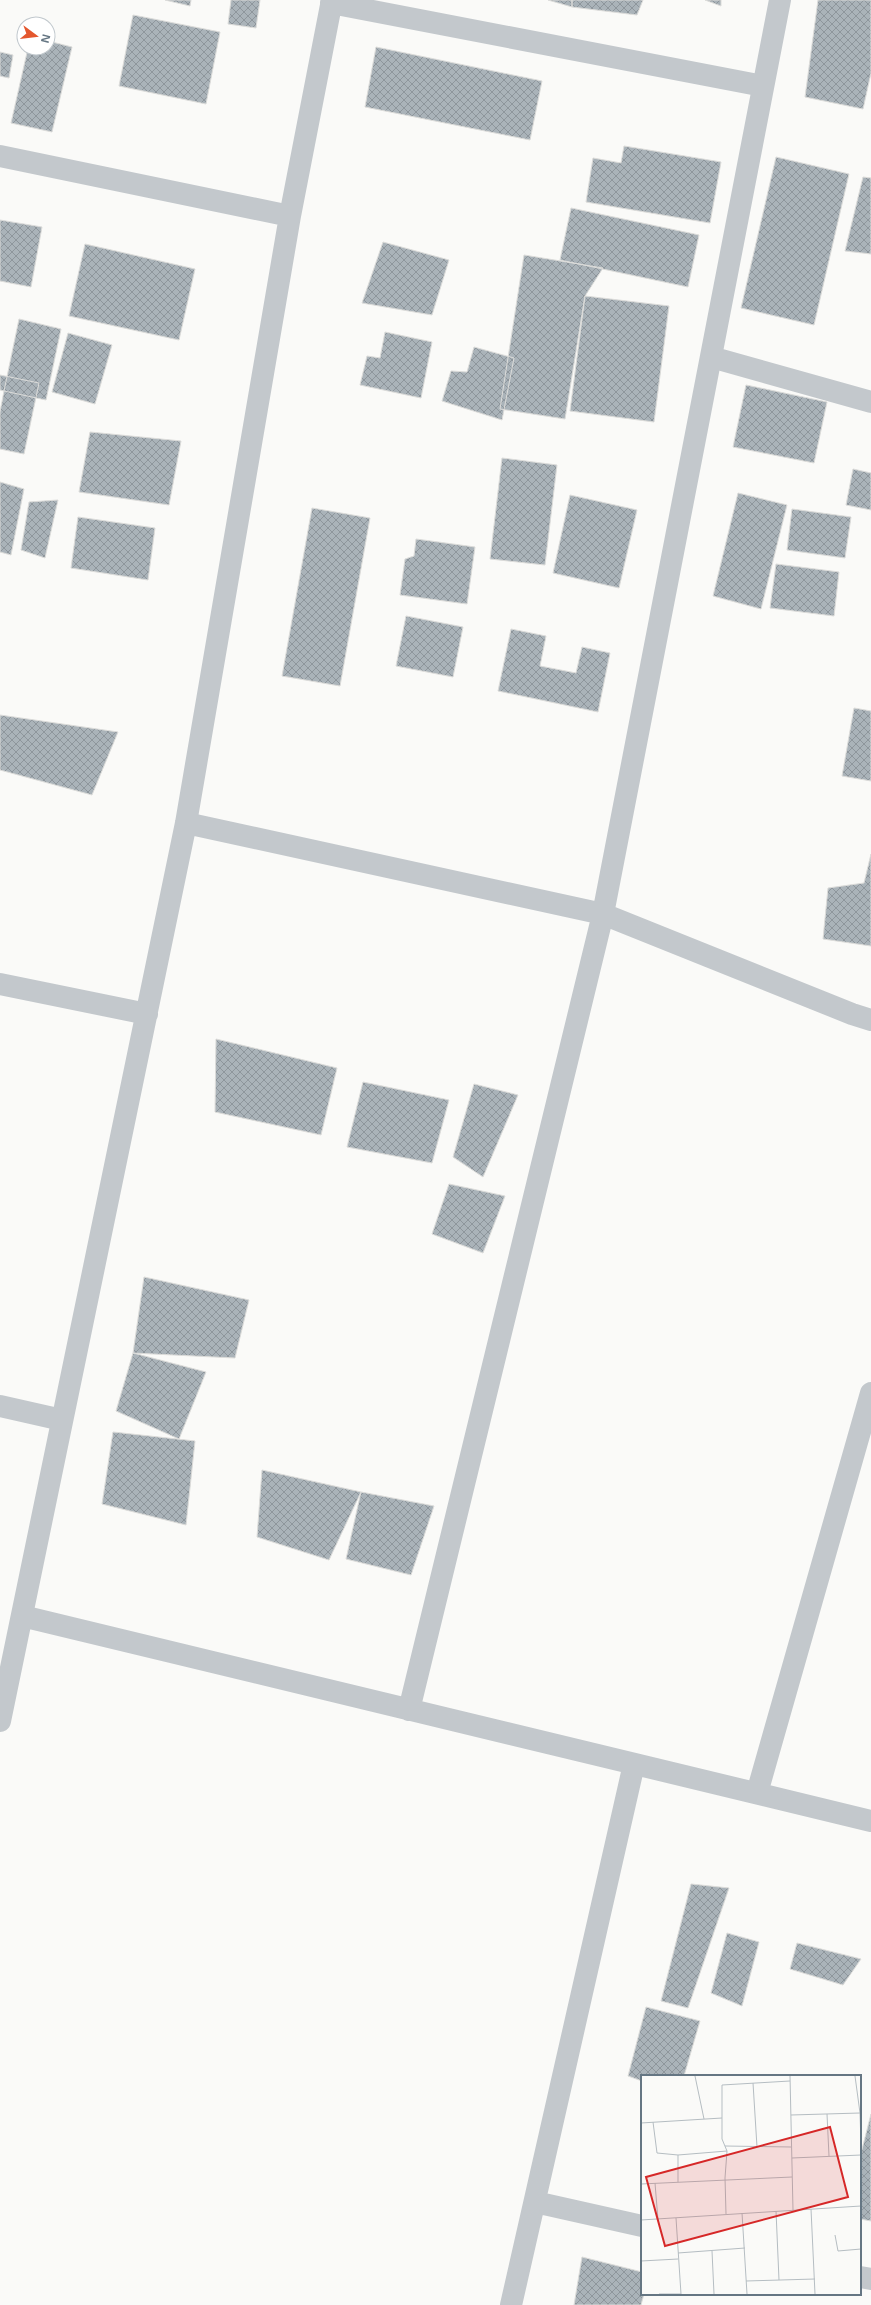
<svg xmlns="http://www.w3.org/2000/svg" width="871" height="2305" viewBox="0 0 871 2305" font-family="'Open Sans',sans-serif">
	<style>
		.building { fill: url(#building-cross-hatch); stroke: #dcdcda }
		.lines { fill: none; stroke-linecap: round; stroke-linejoin: round }
		.minor { stroke: #c3c8cc; stroke-width: 22 }
		.inset-road { fill: none; stroke: #b5bdc2; stroke-width: 1 }
		.view { fill: #d62828; fill-opacity: 0.15; stroke: #d62828; stroke-width: 2 }
		.inset-edge { fill: none; stroke: #657683; stroke-width: 2 }
	</style>
	<defs>
		<pattern id="building-cross-hatch" width="8" height="8" patternUnits="userSpaceOnUse"><rect width="8" height="8" fill="#aab3b9"/><path d="M0 0l8 8M0 8l8-8" fill="none" stroke="#8e969c"/></pattern>
	</defs>
	<rect width="100%" height="100%" fill="#fafaf8"/>
	<!-- building -->
	<path class="building" d="M165,0H191L190,6Z
		M231,0H260L256,28L228,24Z
		M548,0H572V7Z
		M572,0H643L637,15L572,7Z
		M705,0H721V6Z
		M818,0H871V73L863,109L805,97Z
		M133,15L220,32L206,104L119,86Z
		M48,41L72,47L52,132L11,123L28,48H48Z
		M376,47L542,81L530,140L365,107Z
		M0,52L13,55L9,78L0,76Z
		M624,146L721,162L710,223L586,202L593,158L621,163Z
		M776,157L849,174L814,325L741,308Z
		M863,177L871,178V254L845,251Z
		M571,208L699,235L688,287L560,260Z
		M0,220L42,227L31,287L0,281Z
		M383,242L449,260L432,315L362,303Z
		M85,244L195,269L179,340L69,316Z
		M524,255L603,268L585,296L565,419L500,409Z
		M585,296L669,306L654,422L570,411Z
		M19,319L61,329L46,400L4,391Z
		M385,332L432,342L421,398L360,385L367,356L380,358Z
		M68,333L112,345L95,404L52,392Z
		M474,347L514,358L502,420L442,401L451,371L467,372Z
		M0,375L39,383L24,454L0,449V412L4,391L0,390Z
		M746,385L827,402L814,463L733,447Z
		M90,432L181,441L169,505L79,492Z
		M502,458L557,465L545,565L490,559Z
		M853,469L871,473V510L846,505Z
		M0,482L24,489L11,555L0,552Z
		M738,493L787,505L761,609L713,596Z
		M570,495L637,510L619,588L553,573Z
		M58,500L45,558L21,550L29,502Z
		M312,508L370,518L340,686L282,676Z
		M792,509L851,517L845,558L787,550Z
		M78,517L155,528L148,580L71,568Z
		M416,539L475,547L467,604L400,595L405,559L414,556Z
		M776,564L839,572L834,616L770,608Z
		M406,616L463,627L453,677L396,666Z
		M511,629L546,636L540,666L576,673L582,647L610,653L598,712L498,691Z
		M854,708L871,711V781L842,776Z
		M0,715L118,732L92,795L0,770Z
		M871,854V946L823,939L828,888L864,883Z
		M216,1039L337,1068L321,1135L215,1112Z
		M363,1082L449,1100L432,1163L347,1147Z
		M474,1084L518,1095L483,1177L453,1157Z
		M449,1184L505,1196L483,1253L432,1234Z
		M144,1277L249,1300L235,1358L133,1353Z
		M133,1353L206,1372L179,1439L116,1411Z
		M113,1432L195,1441L186,1525L102,1504Z
		M262,1470L361,1492L329,1560L257,1537Z
		M361,1492L434,1506L411,1575L346,1559Z
		M691,1884L729,1888L688,2008L661,2001Z
		M727,1933L759,1942L742,2006L711,1993Z
		M797,1943L861,1959L843,1985L790,1969Z
		M646,2007L700,2021L684,2076H642V2081L628,2076Z
		M871,2114V2221L860,2219V2157Z
		M582,2257L642,2272V2294H644L641,2305H574Z"/>
	<g class="lines">
		<!-- minor -->
		<path class="minor" d="M331,3L763,86
			M0,156L290,216
			M711,357L871,402
			M186,823L603,914L852,1014L871,1020
			M0,984L147,1014
			M0,1406L62,1420
			M22,1616L871,1821
			M409,1710L603,914L780,0
			M0,1721L186,823L290,216L332,0
			M757,1793L871,1393
			M535,2202L642,2226
			M860,2277L871,2279
			M511,2305L634,1764"/>
	</g>
	<!-- overview -->
	<g transform="translate(641 2075)">
		<rect width="220" height="220" fill="#fafaf8"/>
		<path class="inset-road" d="M54,1L63,44M149,1L152,135M214,1L219,38L220,69M112,8L116,72M186,39L188,81M150,40L219,38M12,47L16,78L37,80L86,76M0,48L81,43M84,71L150,72M151,83L220,80M37,107V80M14,108L17,145M0,109L151,102M170,134L174,219M135,136L138,205M101,138L106,219M85,139L84,103L86,76L81,64V10L149,6M35,143L40,219M0,145L220,131M194,160L197,176L220,174M71,176L73,219M37,178L104,173M0,186L37,184M105,206L174,204M18,219H40"/>
		<path class="view" d="M189,52L207,122L24,171L5,102Z"/>
		<rect width="220" height="220" class="inset-edge"/>
	</g>
	<!-- north arrow -->
	<g transform="translate(36 36) rotate(105)"><circle r="19" fill="#ffffff" stroke="#c1c8cd"/>
	<path d="M0-3L7 15L0 10L-7 15Z" fill="#e4572e"/>
	<text y="-6" font-size="11" font-weight="bold" text-anchor="middle" fill="#657683">N</text>
	</g>
</svg>
